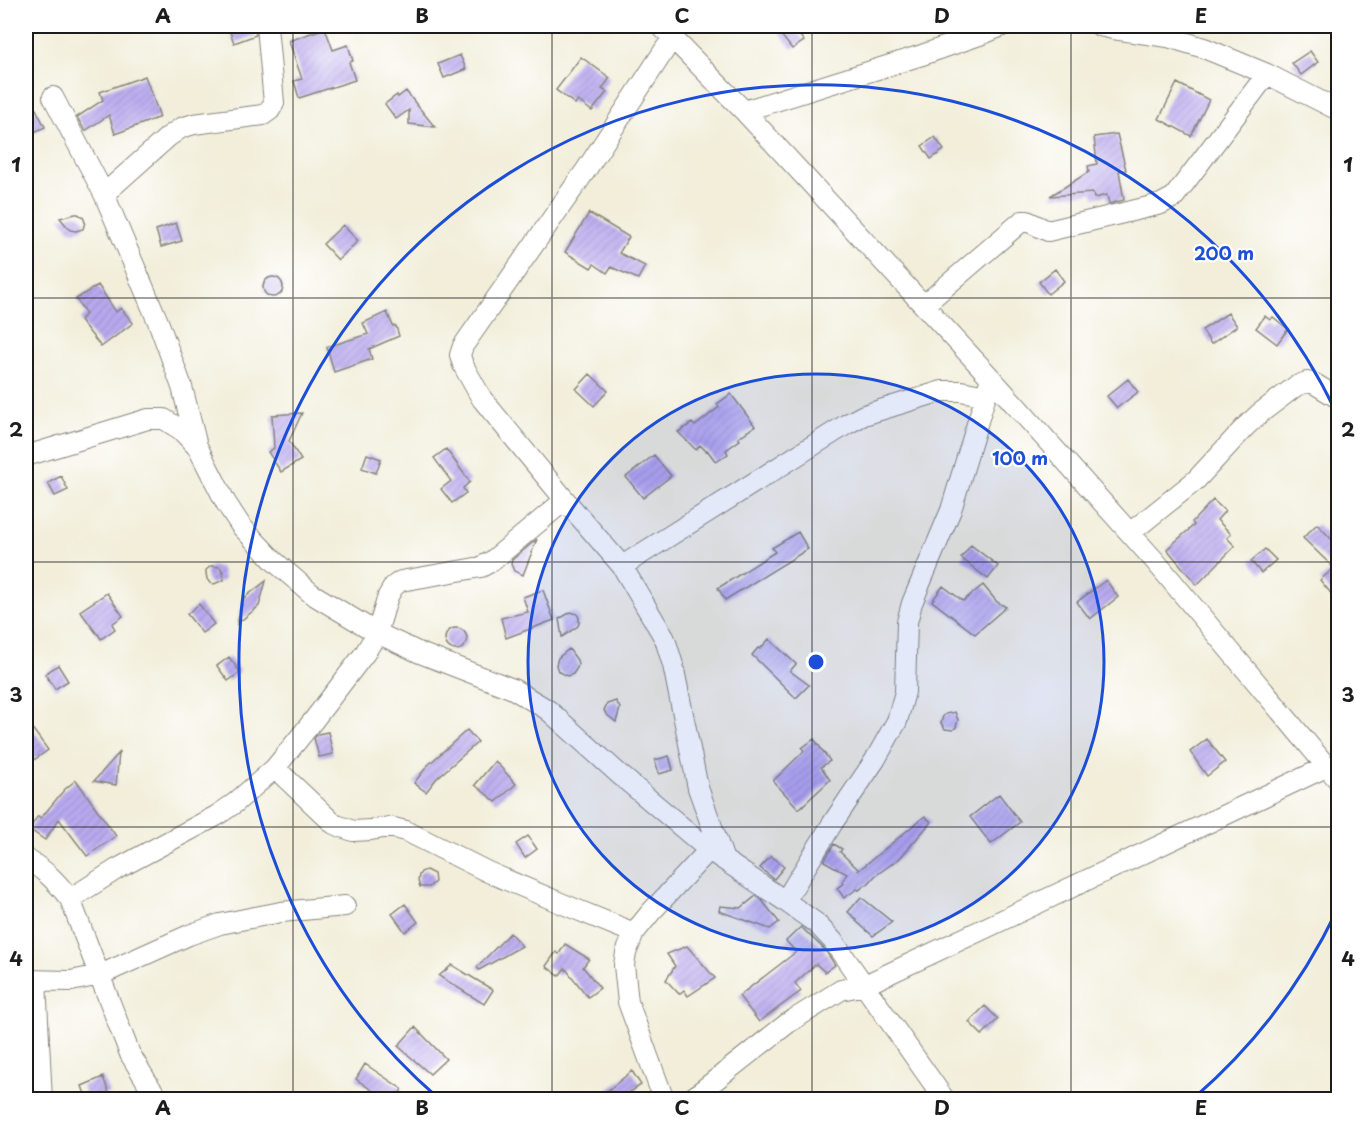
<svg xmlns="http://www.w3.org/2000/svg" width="1364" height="1125" viewBox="0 0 1364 1125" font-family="'Playpen Sans',sans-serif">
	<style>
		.building { fill: url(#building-hatch) }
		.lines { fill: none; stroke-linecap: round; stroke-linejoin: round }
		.street-casing { stroke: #87857b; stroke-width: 22 }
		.street { stroke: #fff; stroke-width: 20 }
		.grid { fill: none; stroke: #1c1c1c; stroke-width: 1.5; stroke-opacity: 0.55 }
		.ring { fill: none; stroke: #1d4ed8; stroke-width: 3 }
		.centre { fill: #1d4ed8; stroke: #fff; stroke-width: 3 }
		.ring-label { font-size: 18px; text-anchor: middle; font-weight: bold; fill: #1d4ed8; stroke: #fff; stroke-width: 4.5; stroke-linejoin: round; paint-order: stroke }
		.neatline { fill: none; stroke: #1c1c1c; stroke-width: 2 }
		.grid-label { font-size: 20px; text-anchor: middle; font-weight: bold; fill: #1c1c1c }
	</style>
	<defs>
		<pattern id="building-hatch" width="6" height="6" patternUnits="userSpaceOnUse" patternTransform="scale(1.5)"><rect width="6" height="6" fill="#b9a9ef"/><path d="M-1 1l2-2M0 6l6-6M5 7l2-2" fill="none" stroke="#9e91cc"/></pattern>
	</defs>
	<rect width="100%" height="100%" fill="#fff"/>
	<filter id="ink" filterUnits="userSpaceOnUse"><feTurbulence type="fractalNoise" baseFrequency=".0167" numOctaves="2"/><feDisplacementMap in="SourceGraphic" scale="12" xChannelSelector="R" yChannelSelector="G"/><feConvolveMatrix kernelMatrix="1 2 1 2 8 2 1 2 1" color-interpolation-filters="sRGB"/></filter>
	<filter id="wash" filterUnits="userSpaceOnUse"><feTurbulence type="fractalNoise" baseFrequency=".008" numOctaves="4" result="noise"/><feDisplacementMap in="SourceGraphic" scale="24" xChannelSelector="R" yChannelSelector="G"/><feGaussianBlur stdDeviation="1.35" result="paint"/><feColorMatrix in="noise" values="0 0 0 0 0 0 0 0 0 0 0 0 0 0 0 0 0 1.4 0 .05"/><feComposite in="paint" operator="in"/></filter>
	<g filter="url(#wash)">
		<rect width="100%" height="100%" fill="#f2eeda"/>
		<g id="blocks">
			<!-- building -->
			<path class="building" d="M228,26H255L256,35L234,43Z
				M774,26H792L804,41L792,49Z
				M325,28L333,50L348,45L353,61L349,62L355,80L299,98L294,81L302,79L289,41Z
				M1310,51L1318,62L1301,75L1292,63Z
				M460,55L466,69L444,78L438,64Z
				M581,57L610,78L602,89L607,92L592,111L578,101L575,104L556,90Z
				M145,76L160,117L115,134L109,115L85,131L77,117L103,100L100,92Z
				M1177,83L1209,100L1191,136L1159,119Z
				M406,91L416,104L435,127L409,124V110L396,119L385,104L397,95L398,97Z
				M36,109L45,127L26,136V114Z
				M1117,134L1126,170L1119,171L1124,200L1109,204L1107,195L1094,198L1093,193L1050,196L1089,172L1088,166L1097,164L1094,137Z
				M935,137L944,150L931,159L922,146Z
				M589,213L629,237L619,253L645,266L638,279L611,267L607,273L594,264L591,268L565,252Z
				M75,214H78L83,217L85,222L83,229L76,231L70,230L60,218Z
				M176,223L182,241L161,247L156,230Z
				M343,225L358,241L338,260L323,244Z
				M1055,269L1064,281L1048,294L1039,282Z
				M263 287a10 10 0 1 1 20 0a10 10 0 1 1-20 0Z
				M98,285L116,312L121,308L133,323L101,347L80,320L86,314L76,299Z
				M387,312L393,326H396L399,336L369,349L372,359L334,372L327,347L368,334L363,323Z
				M1228,313L1237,326L1211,344L1202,330Z
				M1265,316L1270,320L1273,317L1288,329L1277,344L1256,328Z
				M590,374L608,391L594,406L576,389Z
				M1128,379L1138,392L1117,408L1107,396Z
				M731,394L755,426L738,438L740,440L726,450L728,454L716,462L707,450L706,451L700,445L696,450L678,432L692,423L695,426L719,407L717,404Z
				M302,413L289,441L301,460L281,472L268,452L274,448L272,415Z
				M446,449L470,482L463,488L466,493L452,503L441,489L451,481L434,458Z
				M367,454L381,459L376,473L362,468Z
				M654,455L671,476L643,498L626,477Z
				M61,476L68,490L55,496L48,483Z
				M1213,500L1225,511L1217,520L1231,534L1227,538L1235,546L1197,585L1167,549L1194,525L1192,522Z
				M1317,524L1338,546V602L1320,580L1334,568L1303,538Z
				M798,532L808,549L725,600L718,588L775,552L772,548Z
				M537,539L523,575L514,571L511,564L512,560Z
				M971,545L998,566L988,579L961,558Z
				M1265,549L1276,560L1261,573L1251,561Z
				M211,566L220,567L223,572L224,580L214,584L210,583L207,579L206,573V570Z
				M1106,580L1118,597L1090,619L1077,602Z
				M266,581L259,606L237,624L244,598Z
				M983,585L997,602L1006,607L975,634L932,601L943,586L963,601Z
				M543,590L554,620L506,638L501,618L528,612L523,597Z
				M107,593L123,616L112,624L115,629L101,639L98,634H97L80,611Z
				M199,604L214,624L202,633L187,614Z
				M571,612L577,614L579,618V623L578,626L562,637L559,619Z
				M445 639a11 11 0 1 1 22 0a11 11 0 1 1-22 0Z
				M769,639L796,664L790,671L809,685L796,698L752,655L758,648L760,649Z
				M569,649L577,660L578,664L577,668L573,674L567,676L558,671L556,665L558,658Z
				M229,657L240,672L228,681L217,666Z
				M58,665L68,681L55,689L45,674Z
				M616,701L620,708L616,722L606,714L604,710L607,704Z
				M955,712L958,720L956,727L953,730L945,729L941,723L943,716L946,714Z
				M26,720L48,750L34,760L26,748Z
				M467,730L478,742L437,778L426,792L414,783L428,765Z
				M328,732L333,754L319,757L314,738L318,734Z
				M814,739L830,761L821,767L830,780L799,809L773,781L804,751L802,748Z
				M1207,739L1225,762L1207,776L1190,752Z
				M119,753L116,785L94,781Z
				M669,756L673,770L659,774L655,760Z
				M495,761L516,784L496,802L475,785Z
				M76,780L116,836L87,856L59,819L45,840L29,829L38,816L41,818L64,790Z
				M999,794L1020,822L991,844L970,817Z
				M925,816L931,822L900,858L875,876L867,885H865L859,890L857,889L844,898L837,888L844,883L842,882L847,874L824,861L834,844L842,849L840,852L859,870Z
				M528,836L537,849L525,858L516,844Z
				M771,856L784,867L774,879L760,868Z
				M426,870L434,874L435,882L429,887H420L418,881L419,875L421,872Z
				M756,896L761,899L779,922L770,929L719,911L720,906L741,908Z
				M861,897L892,922L873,936L856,921L857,920L848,912Z
				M405,904L418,922L405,932L392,914Z
				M801,927L825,950L835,965L825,972L816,964L795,983L801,991L759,1022L739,996L796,952L786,941Z
				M510,933L522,946L479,970L477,967Z
				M565,944L589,959L583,967L600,988L588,997L565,968L559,976L546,966L556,952L559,954Z
				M687,946L715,978L688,996L684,990L679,994L666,980L675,966L667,954Z
				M452,965L493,990L484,1004L439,976Z
				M985,1006L998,1019L982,1035L969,1022Z
				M415,1027L446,1059L430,1074L398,1046Z
				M365,1064L402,1089L396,1100H386L356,1079Z
				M632,1071L641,1085L618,1100H596Z
				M103,1077L109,1093L93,1100H87L82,1086Z"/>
		</g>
	</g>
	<g filter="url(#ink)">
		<use href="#blocks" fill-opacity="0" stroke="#87857b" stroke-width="1.5"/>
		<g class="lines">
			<defs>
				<path id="street" d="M661,26L744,111L991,378L1155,561L1338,780
					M1100,26L1113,29L1168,37L1204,48L1267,74L1338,110
					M673,37L586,170L463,346L460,355L463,365L482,399L565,500L622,566L665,639L673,665L698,788L724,860
					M53,97L104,194L159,324L182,387L197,446
					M744,111L922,55L985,33L1002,26
					M104,194L168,137L181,128L194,124L263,115L270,110L274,103L267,26
					M924,305L1022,221H1027L1048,231L1161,204L1174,197L1267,74
					M26,456L148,419H164L181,430L198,448L226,503L241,526L274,561L312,594L377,633L420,653L513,689L548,710L619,774L709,850L785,901L816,923L833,941L945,1100
					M1130,533L1196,480L1245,427L1259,414L1296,386L1307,382L1315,384L1338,398
					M622,566L847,424L864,415L942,391H961L986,396
					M275,768L334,824L353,831L371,830L389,827L406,831L488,872L563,904L634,933
					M26,859C45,870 56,881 70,899L130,1054L150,1087L159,1100
					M70,899L117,869L216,816L235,803L275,768L313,721L365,653L377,633L388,596L394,586L401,581L481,567L492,561L565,500
					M785,901L832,824L875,760L897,721L905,692L907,622L912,603L951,510L991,378
					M26,980L71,981L100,975L189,935L220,924L281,912L345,906
					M36,981L42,1100
					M664,1100L628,1002L624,965L626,953L634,933L651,912L709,850
					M690,1100L788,1023L841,990L865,985L1326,767"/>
			</defs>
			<!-- street casing -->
			<use href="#street" class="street-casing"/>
			<!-- street -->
			<use href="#street" class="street"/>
		</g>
	</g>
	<!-- grid -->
	<path class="grid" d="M293,26V1100M552,26V1100M812,26V1100M1071,26V1100M26,298H1338M26,562H1338M26,827H1338"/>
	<!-- distance rings -->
	<circle cx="816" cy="662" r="288" fill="#1d4ed8" fill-opacity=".12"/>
	<g class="ring">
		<circle cx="816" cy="662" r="288"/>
		<path d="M1337 910A577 577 0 0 1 1195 1097M437 1097A577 577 0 1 1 1337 414"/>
	</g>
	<circle cx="816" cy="662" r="9" class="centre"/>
	<g class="ring-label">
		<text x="1224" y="260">200 m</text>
		<text x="1020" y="465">100 m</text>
	</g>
	<!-- margin -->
	<rect width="1364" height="1125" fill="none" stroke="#fff" stroke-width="66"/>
	<rect x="33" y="33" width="1298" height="1059" class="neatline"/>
	<g class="grid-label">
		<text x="163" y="23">A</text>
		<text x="422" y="23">B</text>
		<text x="682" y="23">C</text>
		<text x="942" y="23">D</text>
		<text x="1201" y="23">E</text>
		<text x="16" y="172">1</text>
		<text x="1348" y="172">1</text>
		<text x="16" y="437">2</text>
		<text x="1348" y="437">2</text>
		<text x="16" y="702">3</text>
		<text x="1348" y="702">3</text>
		<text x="16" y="966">4</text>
		<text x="1348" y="966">4</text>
		<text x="163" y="1115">A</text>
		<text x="422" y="1115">B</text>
		<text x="682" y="1115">C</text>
		<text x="942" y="1115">D</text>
		<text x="1201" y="1115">E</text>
	</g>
</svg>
